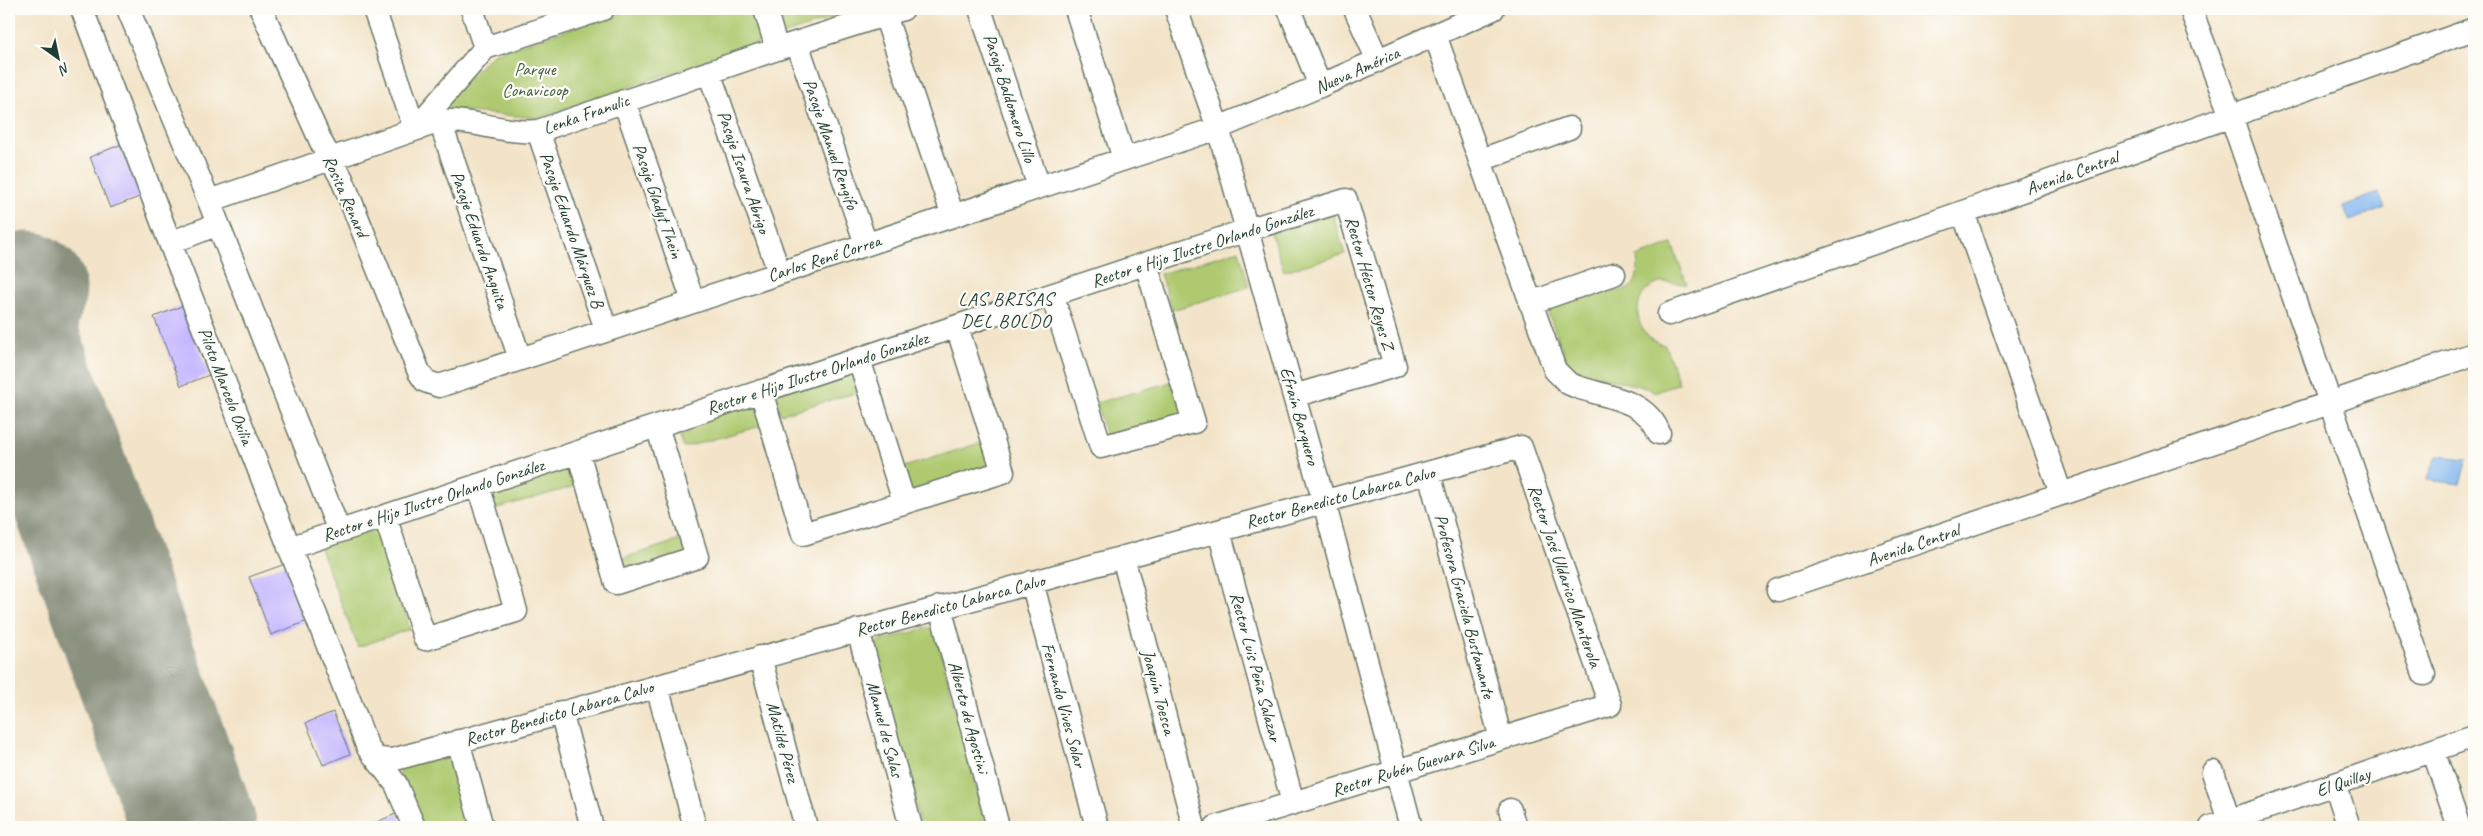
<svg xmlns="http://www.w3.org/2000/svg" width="2483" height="836" viewBox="0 0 2483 836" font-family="Caveat,sans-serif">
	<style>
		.green { fill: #aec96f; stroke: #668352 }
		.water { fill: #81b6f0; stroke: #507a92 }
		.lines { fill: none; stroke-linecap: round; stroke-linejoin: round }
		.taxiway { stroke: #89907e; stroke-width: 50 }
		.runway { stroke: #89907e; stroke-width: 125 }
		.building { fill: #c5b6ff }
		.minor-casing { stroke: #697768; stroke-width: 25 }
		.minor { stroke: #fff; stroke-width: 22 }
		.labels { text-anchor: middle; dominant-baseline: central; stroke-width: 4.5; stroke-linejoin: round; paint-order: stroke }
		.park-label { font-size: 18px; fill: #436043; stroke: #fdfcf7 }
		.street-label { font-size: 18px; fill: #1f3d34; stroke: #fdfcf7 }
		.neighbourhood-label { font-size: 19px; letter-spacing: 1px; fill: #1f3d34; stroke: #fdfcf7 }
	</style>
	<rect width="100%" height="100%" fill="#fdfcf7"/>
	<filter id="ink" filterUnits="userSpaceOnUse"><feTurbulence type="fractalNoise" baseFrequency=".02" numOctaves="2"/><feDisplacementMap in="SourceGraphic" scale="10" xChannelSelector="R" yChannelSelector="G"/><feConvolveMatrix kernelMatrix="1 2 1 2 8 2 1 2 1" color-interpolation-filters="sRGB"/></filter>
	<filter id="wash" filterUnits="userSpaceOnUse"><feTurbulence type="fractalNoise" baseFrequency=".0096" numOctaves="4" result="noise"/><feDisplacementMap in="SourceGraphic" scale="20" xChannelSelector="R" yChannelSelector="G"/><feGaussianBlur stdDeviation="1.12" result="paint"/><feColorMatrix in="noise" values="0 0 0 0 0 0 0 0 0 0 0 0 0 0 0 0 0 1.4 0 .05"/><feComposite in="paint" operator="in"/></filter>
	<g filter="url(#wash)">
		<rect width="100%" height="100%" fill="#f3e4c9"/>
		<!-- green -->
		<path class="green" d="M630,9H859L538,118L435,109L493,54Z
			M1333,214L1345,254L1284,271L1271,233Z
			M1672,244L1687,284C1677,285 1670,280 1660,283C1626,292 1634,340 1665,345L1679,383L1655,393L1647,388L1581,372L1568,363L1546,308C1563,301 1583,291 1602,288C1607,287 1612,291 1617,291C1638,291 1639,273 1637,257Z
			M1239,250L1249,287L1172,310L1160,274Z
			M855,370L862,391L781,414L772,393Z
			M1175,381L1185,416L1107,439L1096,403Z
			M756,400L764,425L683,448L677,426Z
			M989,440L999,470L907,499L898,469Z
			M576,465L583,484L491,510L486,494Z
			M381,528L410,629L358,647L319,546Z
			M686,538L692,556L619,578L614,561Z
			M934,626L986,827H921L870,644Z
			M449,757L468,827H422L397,766Z"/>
		<!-- water -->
		<path class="water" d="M2378,193L2385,207L2350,221L2343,206Z
			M2437,456L2467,459L2460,484L2427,480Z"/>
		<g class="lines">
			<!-- taxiway -->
			<path class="taxiway" d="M9,261C21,256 34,254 45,262C82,285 46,324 37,351C33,362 33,374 33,386"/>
			<!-- runway -->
			<path class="runway" d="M9,318L194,827"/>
		</g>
		<g id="blocks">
			<!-- building -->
			<path class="building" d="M122,144L142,196L110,208L90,157Z
				M182,306L209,375L181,386L154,317Z
				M288,563L310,620L271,635L249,577Z
				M333,712L350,754L323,765L306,723Z
				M398,813L404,827H365Z"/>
		</g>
	</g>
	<g filter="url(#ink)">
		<use href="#blocks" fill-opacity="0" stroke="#697768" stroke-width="1"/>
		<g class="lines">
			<defs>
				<path id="minor" d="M82,9L170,243L368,748L396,784L414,827
					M128,9L209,201L339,531
					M261,9L322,144L342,179L419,372L425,381L439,386L1218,128L1320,86L1493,9
					M374,9L415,129
					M472,9L485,48
					M765,9L777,49
					M980,9L1039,187
					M1076,9L1124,159
					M1176,9L1218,128L1324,502L1411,827
					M1289,9L1320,86
					M1355,9L1378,61
					M2191,10L2231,116L2424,674
					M885,15L953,216
					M1435,35L1555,370L1568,383L1577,387C1607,397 1647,400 1659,433
					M797,43L866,244
					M709,72L779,272
					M624,101L693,301
					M440,121L520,359
					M415,129L485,48L603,9
					M538,131L606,329
					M1481,160L1569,128
					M209,201L440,121C474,119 505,134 538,131L777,49L903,9
					M1963,212L2061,494
					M170,243L218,224
					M1052,295L1101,447L1194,422L1146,264
					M1530,303L1614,274
					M1669,314L1963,212L2474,29
					M859,359L904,502
					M761,391L803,534L1003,472L957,327
					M578,452L616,583L697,557L657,426
					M1429,473L1501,739
					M385,516L425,639L516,611L478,485
					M1219,531L1293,803
					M289,548L1247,230L1346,200L1395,366L1294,396
					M1123,557L1194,827
					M1032,582L1097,827
					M1778,590L2474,354
					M940,607L998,827
					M858,630L911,827
					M760,657L806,827
					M657,686L695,827
					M561,712L592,827
					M458,741L482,827
					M2433,750L2459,827
					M379,759L392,760L1521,447L1610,705L1216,827
					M2213,772L2231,827
					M2335,784L2349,827
					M1510,810L1515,827
					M2211,827L2474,736"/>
			</defs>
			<!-- minor casing -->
			<use href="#minor" class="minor-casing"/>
			<!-- minor -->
			<use href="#minor" class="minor"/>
		</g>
	</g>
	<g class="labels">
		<!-- park labels -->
		<g class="park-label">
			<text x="535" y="69">Parque<tspan x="535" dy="21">Conavicoop</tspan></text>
		</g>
		<!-- street labels -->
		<g class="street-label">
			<text transform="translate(1357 70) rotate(-24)">Nueva América</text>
			<text transform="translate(1010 98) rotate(72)">Pasaje Baldomero Lillo</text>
			<text transform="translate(586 114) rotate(-19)">Lenka Franulic</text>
			<text transform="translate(831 144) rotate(71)">Pasaje Manuel Rengifo</text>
			<text transform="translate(744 172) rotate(71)">Pasaje Isaura Abrigo</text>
			<text transform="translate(2072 173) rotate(-20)">Avenida Central</text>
			<text transform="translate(346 196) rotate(66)">Rosita Renard</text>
			<text transform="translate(658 201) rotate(71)">Pasaje Gladyt Thein</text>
			<text transform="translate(572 230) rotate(71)">Pasaje Eduardo Márquez B</text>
			<text transform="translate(480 240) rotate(71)">Pasaje Eduardo Anguita</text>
			<text transform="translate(1202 246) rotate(-18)">Rector e Hijo Ilustre Orlando González</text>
			<text transform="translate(824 258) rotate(-18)">Carlos René Correa</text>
			<text transform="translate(1370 283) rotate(74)">Rector Héctor Reyes Z</text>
			<text transform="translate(817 373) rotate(-18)">Rector e Hijo Ilustre Orlando González</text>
			<text transform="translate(226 386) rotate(69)">Piloto Marcelo Oxilia</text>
			<text transform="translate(1300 416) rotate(74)">Efraín Barquero</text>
			<text transform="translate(1340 497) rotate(-15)">Rector Benedicto Labarca Calvo</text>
			<text transform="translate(433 500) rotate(-18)">Rector e Hijo Ilustre Orlando González</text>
			<text transform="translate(1913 545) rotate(-19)">Avenida Central</text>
			<text transform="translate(1565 576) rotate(71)">Rector José Uldarico Manterola</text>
			<text transform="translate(950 605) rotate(-15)">Rector Benedicto Labarca Calvo</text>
			<text transform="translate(1465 606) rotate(75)">Profesora Graciela Bustamante</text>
			<text transform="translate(1256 667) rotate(75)">Rector Luis Peña Salazar</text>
			<text transform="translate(1159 692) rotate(75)">Joaquín Toesca</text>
			<text transform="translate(1064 705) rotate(75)">Fernando Vives Solar</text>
			<text transform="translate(559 713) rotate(-16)">Rector Benedicto Labarca Calvo</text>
			<text transform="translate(969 717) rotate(75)">Alberto de Agostini</text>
			<text transform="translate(885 729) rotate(75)">Manuel de Salas</text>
			<text transform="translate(783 742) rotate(75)">Matilde Pérez</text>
			<text transform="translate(1413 766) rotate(-17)">Rector Rubén Guevara Silva</text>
			<text transform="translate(2343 782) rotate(-19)">El Quillay</text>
		</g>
		<!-- neighbourhood labels -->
		<g class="neighbourhood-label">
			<text x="1006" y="299">LAS BRISAS<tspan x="1006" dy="22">DEL BOLDO</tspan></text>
		</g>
	</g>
	<!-- margin -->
	<rect width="2483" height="836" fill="none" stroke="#fdfcf7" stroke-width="30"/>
	<!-- north arrow -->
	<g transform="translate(58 58) rotate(147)" stroke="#fdfcf7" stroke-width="4" paint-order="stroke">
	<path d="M0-4L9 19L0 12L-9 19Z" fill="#1f3d34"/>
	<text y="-8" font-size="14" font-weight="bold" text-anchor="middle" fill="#1f3d34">N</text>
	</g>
</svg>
